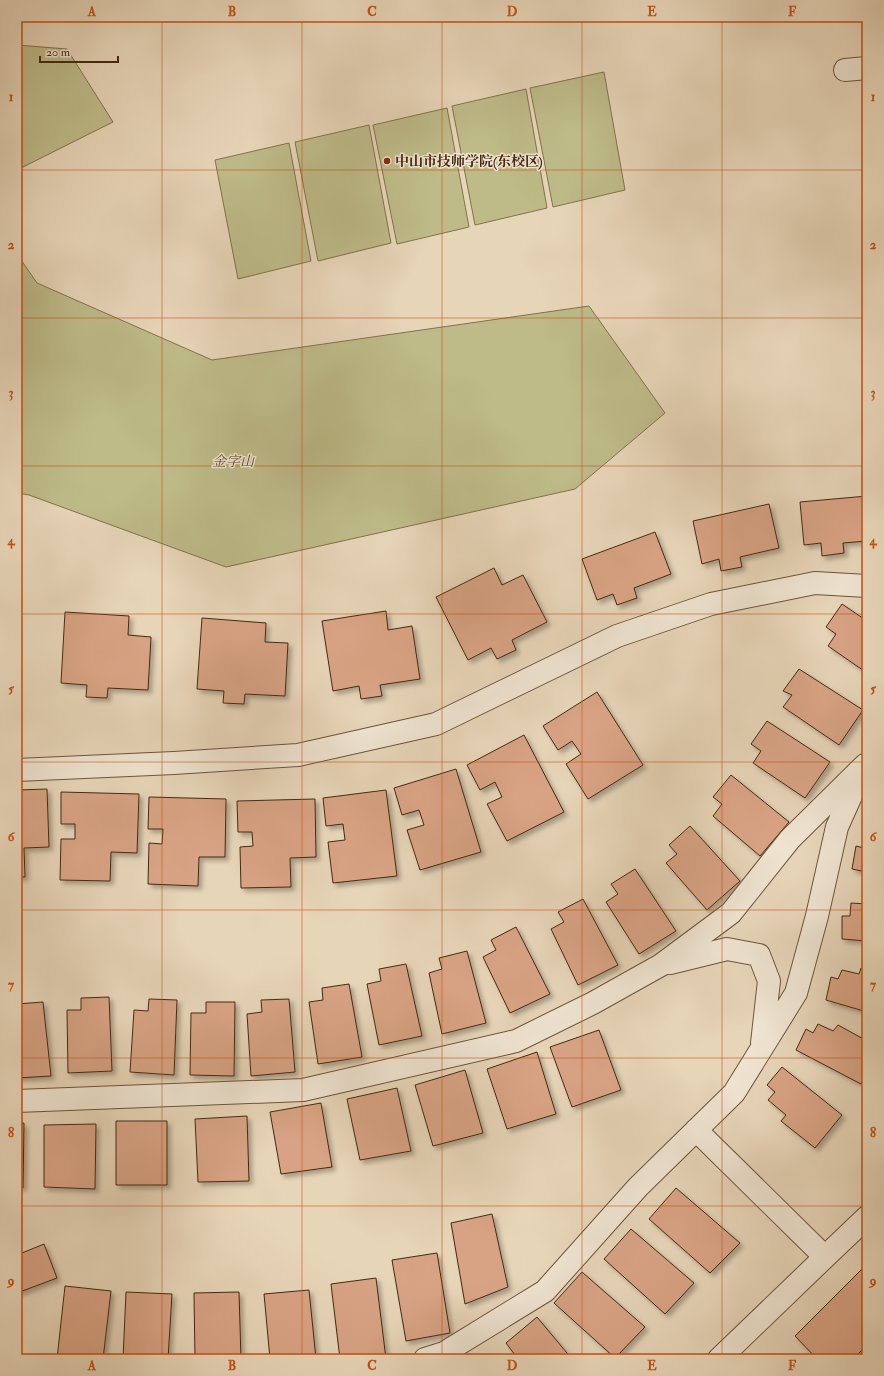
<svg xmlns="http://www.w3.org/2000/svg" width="884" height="1376" viewBox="0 0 884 1376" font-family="'IM FELL Double Pica','Noto Serif SC',serif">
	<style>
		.green { fill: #bebb89; stroke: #82724c }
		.building { fill: #d8a384; stroke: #452910; filter: url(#shadow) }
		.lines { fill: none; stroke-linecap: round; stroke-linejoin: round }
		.minor-casing { stroke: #6e543a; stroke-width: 24 }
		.minor { stroke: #efe4d1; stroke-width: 22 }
		.grid { fill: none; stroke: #c74f0d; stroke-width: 1; stroke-opacity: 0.55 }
		.poi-dot { fill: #8f2418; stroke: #efe4d1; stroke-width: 1.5 }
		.labels { text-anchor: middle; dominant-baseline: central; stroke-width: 3; stroke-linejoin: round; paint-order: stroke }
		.poi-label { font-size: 14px; font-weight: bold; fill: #452910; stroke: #efe4d1; text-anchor: start }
		.park-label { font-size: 14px; font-style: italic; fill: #5d4628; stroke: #efe4d1 }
		.neatline { fill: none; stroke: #c74f0d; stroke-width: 1.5 }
		.grid-label { font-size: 13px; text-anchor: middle; font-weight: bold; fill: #c74f0d }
	</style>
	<defs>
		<filter id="shadow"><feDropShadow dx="3.5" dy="3.5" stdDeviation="2" flood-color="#0004"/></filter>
	</defs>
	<rect width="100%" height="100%" fill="#e7d5b8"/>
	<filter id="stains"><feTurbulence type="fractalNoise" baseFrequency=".005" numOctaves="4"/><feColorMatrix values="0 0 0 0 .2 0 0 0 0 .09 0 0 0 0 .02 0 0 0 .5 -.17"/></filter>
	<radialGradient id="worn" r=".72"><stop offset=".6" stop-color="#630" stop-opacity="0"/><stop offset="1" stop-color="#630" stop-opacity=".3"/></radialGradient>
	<!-- green -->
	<path class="green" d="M17,45L67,49L113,122L17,170Z
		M604,72L625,190L553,207L530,88Z
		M526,89L547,208L475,225L452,106Z
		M447,108L469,227L397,244L373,125Z
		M369,125L391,243L318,261L295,142Z
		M289,143L311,261L238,279L215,160Z
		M17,254L37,283L212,360L589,306L665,413L575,489L226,567L29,495L17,493Z"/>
	<!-- building -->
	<path class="building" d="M867,496V541L843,543L844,553L822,556L821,543L804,545L800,502Z
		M769,504L779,548L740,557L742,567L721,571L719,559L702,564L693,521Z
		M655,532L671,574L634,588L637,598L617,605L613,594L597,600L582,559Z
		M494,568L502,585L523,575L547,622L512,640L516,650L497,659L491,648L468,660L436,597Z
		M842,604L867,621V673L828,646L836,634L826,627Z
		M386,611L388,630L412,626L420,679L380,685L382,696L361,699L359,686L333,691L322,621Z
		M65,612L129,616L128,635L151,637L148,690L108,688L107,698L86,697L87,685L61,683Z
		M202,618L266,623L265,642L288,643L285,696L245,694L244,704L223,703L224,691L197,689Z
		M799,669L863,710L839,745L783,707L792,695L783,691Z
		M597,692L643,765L588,799L566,764L581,754L572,741L558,750L543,726Z
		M767,721L830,762L805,798L753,763L761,751L751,744Z
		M524,735L564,812L507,841L487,804L502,797L495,782L480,790L467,765Z
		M456,769L481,852L420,870L407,830L424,825L419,810L402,815L394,788Z
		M731,775L789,822L760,856L713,816L722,804L713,797Z
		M47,789L49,847L24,848L25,877H17V790Z
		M386,790L397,876L333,883L328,842L345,840L343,824L326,826L323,798Z
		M61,792L139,794L137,853L111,852L110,881L60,880L61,839H75V824H61Z
		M149,797L226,799L225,857H199L198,886L148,884L149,843L162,844L163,829H148Z
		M315,799L316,857L290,858L291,887L241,888L240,847L253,846L252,832H238L237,801Z
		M690,826L740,881L707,910L666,863L677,854L669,845Z
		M867,835V872L852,869L856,846L864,848Z
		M635,869L676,931L639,954L606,902L618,894L611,884Z
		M583,899L618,965L578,985L551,929L564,922L558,912Z
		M851,903L867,904V941L842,939V916H850Z
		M516,927L550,994L510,1013L483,957L496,950L491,940Z
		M467,951L486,1023L442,1034L429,973L442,969L439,958Z
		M406,964L422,1036L379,1045L367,984L381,981L379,969Z
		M861,968L867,970V1012L826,1000L831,977L838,979L842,970L859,974Z
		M349,984L362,1057L318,1064L309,1002L323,1000L322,988Z
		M109,997L112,1071L68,1073L67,1010H81V998Z
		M149,999L177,1000L174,1075L130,1072L134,1010L148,1011Z
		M289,999L295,1072L251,1076L247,1014L262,1012L261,1000Z
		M43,1002L51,1076L17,1078V1004Z
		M206,1002H235L234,1076L190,1075L191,1013H206Z
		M818,1024L833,1031L838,1025L867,1041V1074L861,1084L796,1050L806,1029L813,1033Z
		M599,1030L621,1090L572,1107L550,1047Z
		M537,1052L556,1114L507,1129L487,1069Z
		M782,1067L842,1115L815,1148L781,1121L786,1115L768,1100L775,1092L767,1085Z
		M465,1070L483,1133L433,1146L415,1085Z
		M397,1088L411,1151L360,1160L347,1099Z
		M321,1103L332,1167L281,1174L270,1112Z
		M247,1116L249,1181L198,1182L195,1119Z
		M116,1121H167V1185H116Z
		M17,1123H24L23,1188L17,1187Z
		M96,1124L95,1189L44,1187V1125Z
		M676,1188L740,1243L710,1273L649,1219Z
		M492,1214L508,1287L465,1304L451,1223Z
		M631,1229L694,1283L665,1314L604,1259Z
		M44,1244L57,1278L17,1293V1255Z
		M437,1253L450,1333L406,1341L392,1260Z
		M867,1264V1345L853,1359H817L795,1336Z
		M582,1272L645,1327L615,1358L554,1303Z
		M376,1278L386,1359H340L331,1284Z
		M65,1286L111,1291L103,1359H57Z
		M309,1290L316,1359H270L264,1294Z
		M126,1292L172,1294L168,1359H123Z
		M239,1292L241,1359H195L194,1293Z
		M537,1317L572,1359H518L506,1343Z"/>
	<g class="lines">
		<defs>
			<path id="minor" d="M845,70L867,68
				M17,770L174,763L298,755L436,724L617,636L711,604L815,583L867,586
				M670,963L727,949L759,955L769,981L762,1043
				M17,1101L303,1090L516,1041L593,1003L661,965L731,913L790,839L865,765
				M696,1130L825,1257L867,1217
				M425,1359L444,1353L545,1291L638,1187L734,1093L796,993L817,916L837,827L859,778
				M719,1359L825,1257"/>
		</defs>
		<!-- minor casing -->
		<use href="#minor" class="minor-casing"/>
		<!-- minor -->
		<use href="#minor" class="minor"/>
	</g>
	<!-- grid -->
	<path class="grid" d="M162,17V1359M302,17V1359M442,17V1359M582,17V1359M722,17V1359M17,170H867M17,318H867M17,466H867M17,614H867M17,762H867M17,910H867M17,1058H867M17,1206H867"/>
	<!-- markers -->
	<circle class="poi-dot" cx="387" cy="161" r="4"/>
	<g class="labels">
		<!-- poi labels -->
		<g class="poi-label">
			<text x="395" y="161">中山市技师学院(东校区)</text>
		</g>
		<!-- park labels -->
		<g class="park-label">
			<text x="233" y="461">金字山</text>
		</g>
	</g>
	<!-- margin -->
	<rect width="884" height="1376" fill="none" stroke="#e7d5b8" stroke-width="44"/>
	<!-- scale -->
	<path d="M40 56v6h78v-6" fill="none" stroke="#452910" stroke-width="2"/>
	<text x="46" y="56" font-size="12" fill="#452910" stroke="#efe4d1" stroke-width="3" paint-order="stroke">20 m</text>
	<rect x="22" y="22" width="840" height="1332" class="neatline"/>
	<g class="grid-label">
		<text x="92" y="16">A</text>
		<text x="232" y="16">B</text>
		<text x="372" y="16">C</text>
		<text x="512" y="16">D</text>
		<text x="652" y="16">E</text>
		<text x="792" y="16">F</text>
		<text x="11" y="101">1</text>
		<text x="873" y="101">1</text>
		<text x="11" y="249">2</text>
		<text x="873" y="249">2</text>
		<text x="11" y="397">3</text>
		<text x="873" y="397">3</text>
		<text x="11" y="545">4</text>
		<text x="873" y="545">4</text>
		<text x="11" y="693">5</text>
		<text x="873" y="693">5</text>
		<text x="11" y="841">6</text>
		<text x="873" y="841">6</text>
		<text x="11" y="989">7</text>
		<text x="873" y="989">7</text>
		<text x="11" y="1137">8</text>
		<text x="873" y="1137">8</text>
		<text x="11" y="1285">9</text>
		<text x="873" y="1285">9</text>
		<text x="92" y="1370">A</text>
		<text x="232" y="1370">B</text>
		<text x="372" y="1370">C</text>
		<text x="512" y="1370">D</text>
		<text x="652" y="1370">E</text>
		<text x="792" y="1370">F</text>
	</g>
	<rect width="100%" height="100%" filter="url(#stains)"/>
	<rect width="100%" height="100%" fill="url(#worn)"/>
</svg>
